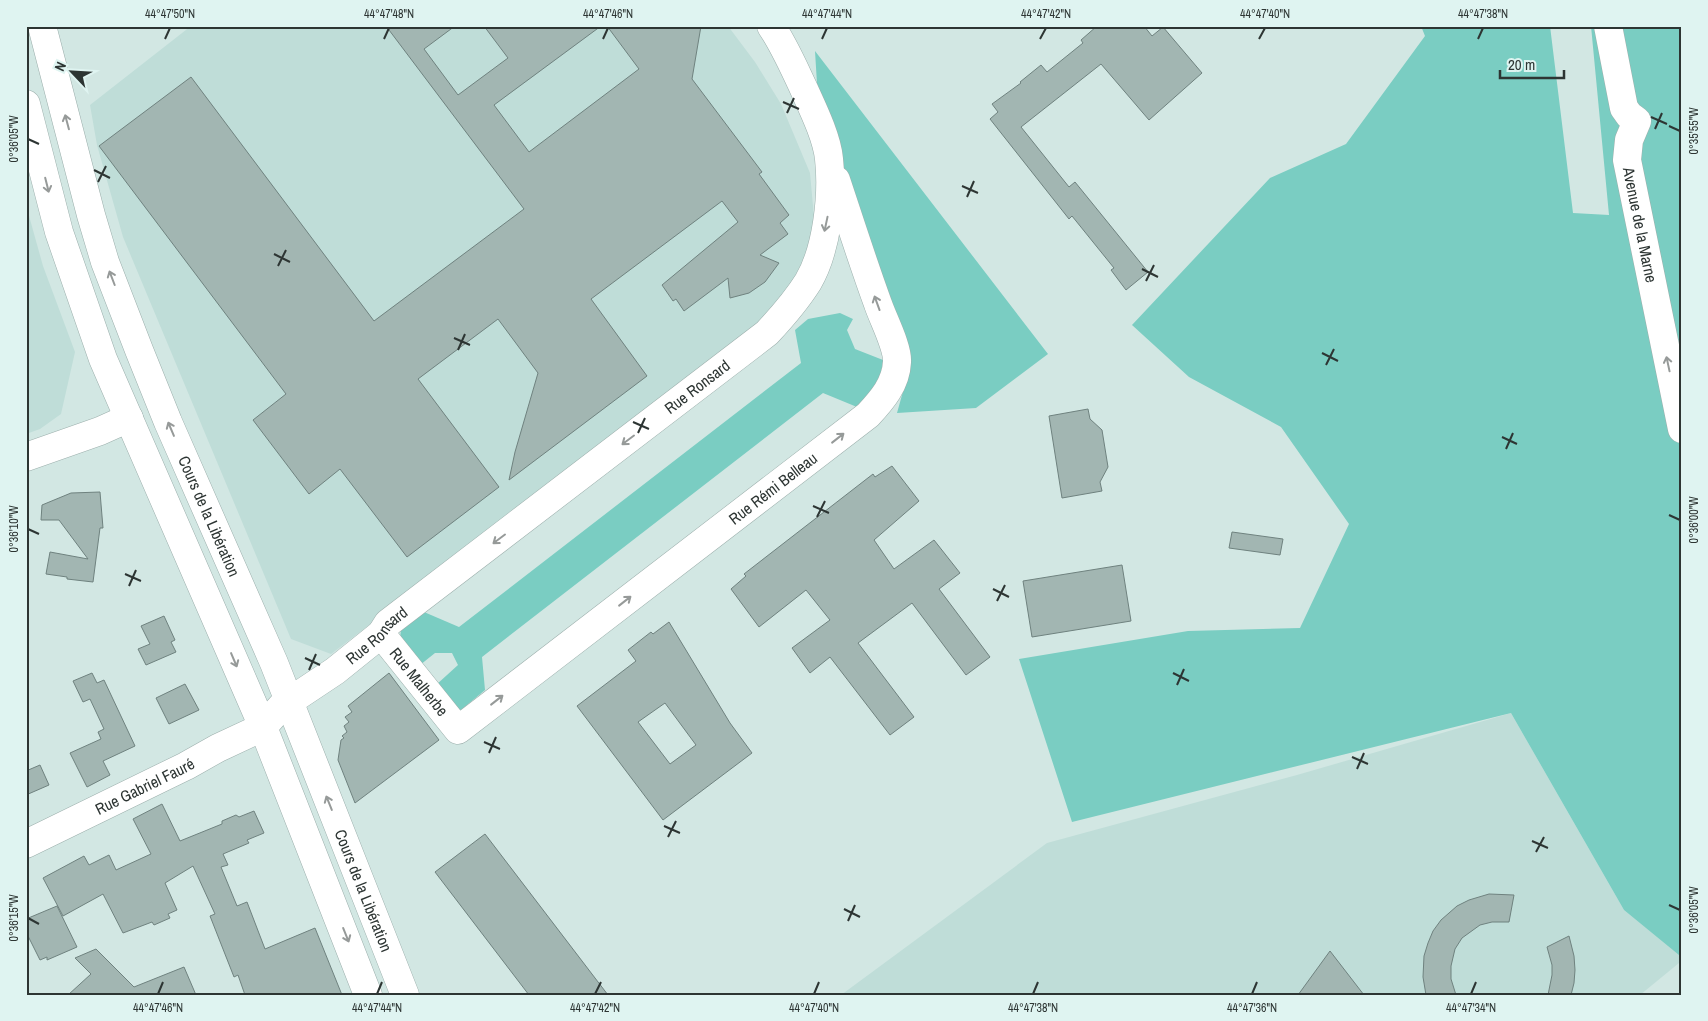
<svg xmlns="http://www.w3.org/2000/svg" width="1708" height="1021" viewBox="0 0 1708 1021" font-family="'Archivo Narrow',sans-serif">
	<style>
		.built { fill: #bfddd8 }
		.green { fill: #7acdc2 }
		.building { fill: #a2b6b2; stroke: #6f827f; fill-rule: evenodd }
		.lines { fill: none; stroke-linecap: round; stroke-linejoin: round }
		.minor-casing { stroke: #9cafac; stroke-width: 29 }
		.major-casing { stroke: #9cafac; stroke-width: 29 }
		.minor { stroke: #fff; stroke-width: 28 }
		.major { stroke: #fff; stroke-width: 28 }
		.oneway { stroke: #969a99 }
		.ticks { fill: none; stroke: #2d3533; stroke-width: 2 }
		.labels { text-anchor: middle; dominant-baseline: central; stroke-width: 4; stroke-linejoin: round; paint-order: stroke }
		.street-label { font-size: 16px; fill: #2d3533; stroke: #dff4f1 }
		.neatline { fill: none; stroke: #2d3533; stroke-width: 2 }
		.ticks-label { font-size: 12px; text-anchor: middle; fill: #2d3533 }
	</style>
	<rect width="100%" height="100%" fill="#d2e7e3"/>
	<!-- built -->
	<path class="built" d="M191,26H728L755,62L781,104L810,173L815,228L804,265L781,303L754,332L331,654L291,639L123,237L97,145L90,105Z
		M26,205L43,266L75,352L61,414L40,429L26,434Z
		M1511,713L1624,910L1680,955L1679,963L1640,995H841L1047,843L1297,775Z"/>
	<!-- green -->
	<path class="green" d="M1421,26H1550L1573,213L1609,215L1591,26H1682V965L1679,963V955L1624,910L1511,713L1072,822L1019,659L1188,631L1300,628L1349,524L1281,427L1189,377L1132,325L1270,178L1346,144L1425,36Z
		M815,51L1048,354L976,408L897,413L909,370L818,100Z
		M840,313L853,319L847,330L855,349L883,360C880,386 875,389 857,407L823,393L482,657L485,690L461,710L453,707L436,685L458,665L452,653H435L420,665L400,638L401,630L424,612L459,627L801,363L795,330L808,319Z"/>
	<!-- building -->
	<path class="building" d="M386,26H455L424,49L458,95L508,58L484,26H601L494,105L529,152L639,69L607,26H701L692,79L762,172L759,174L789,215L780,223L788,234L760,255L779,263L765,282L749,293L730,298L728,278L684,311L676,299L673,301L662,285L738,222L722,201L591,299L647,376L509,480L515,452L538,373L498,319L418,379L499,487L407,557L340,469L309,494L253,420L286,394L99,146L191,77L374,321L524,209Z
		M1097,26H1144L1152,36L1163,27L1202,73L1149,120L1101,64L1021,127L1069,187L1075,182L1148,272L1126,290L1111,270L1114,268L1072,216L1069,219L990,119L998,112L992,104L1021,83L1020,82L1041,65L1047,72L1083,43L1081,40Z
		M1088,409L1090,419L1102,430L1108,467L1100,482L1102,491L1062,498L1049,416Z
		M892,466L919,501L874,540L894,569L934,540L960,573L939,589L990,657L966,675L912,603L858,643L914,717L890,735L830,657L810,673L792,648L830,620L806,590L759,627L731,589L746,576L744,574L873,474L875,477Z
		M100,492L103,528H100L93,582L67,579V577L46,574L50,552L88,559L59,520H41L42,505L71,493Z
		M1232,532L1283,539L1280,555L1229,548Z
		M1122,565L1131,621L1032,637L1023,581Z
		M164,616L175,640L171,642L176,652L146,665L138,649L150,644L141,626Z
		M669,622L730,723L752,753L663,820L577,706L636,661L628,650L651,632L653,634ZM665,703L696,745L670,764L638,722Z
		M92,673L97,683L104,680L135,746L103,761L110,775L87,787L70,753L101,739L98,732L104,729L90,699L83,702L73,681Z
		M389,673L439,740L355,803L338,760L341,740L344,738L342,736L347,732L344,726L349,722L345,717L352,712L348,706Z
		M185,684L199,710L169,724L156,698Z
		M40,765L49,785L26,795V771Z
		M162,804L180,841L222,824V821L236,815L239,817L254,811L264,833L247,840L249,843L223,854L228,865L221,867L237,906L247,902L265,949L315,928L342,995H245L238,975L234,977L210,916L215,914L193,866L165,883L177,910L168,914L170,918L154,925L152,922L123,933L103,894L63,916L43,878L84,856L89,865L109,855L116,870L151,854L133,819Z
		M485,834L608,995H529L435,872Z
		M1489,894L1514,895L1509,922H1492L1480,925L1462,938L1455,949L1451,966V979L1456,995H1426L1423,977L1424,956L1428,943L1433,931L1441,920L1457,906L1469,900Z
		M57,906L77,947L47,960V957L40,960L26,932V919Z
		M1569,936L1574,956L1575,970L1574,983L1571,995H1548L1552,975V965L1547,947Z
		M96,949L134,987L184,967L196,995H68L91,974L75,958Z
		M1330,951L1364,995H1298Z"/>
	<g class="lines">
		<defs>
			<g id="minor">
				<path id="s1" d="M1608,26L1624,108L1629,115L1637,121L1629,140L1627,160L1682,429"/>
				<path d="M26,457L100,431L129,418"/>
				<path id="s2" d="M381,634L458,730L868,415C882,400 896,384 897,362C898,347 883,319 878,304C863,263 850,222 836,180"/>
				<path id="s3" d="M26,844L186,766L218,748L263,727L288,699L299,695L335,671L381,634L388,623L767,333C782,317 796,301 808,282C827,250 833,195 829,159C827,137 812,107 803,87C793,66 784,45 771,26"/>
			</g>
			<g id="major">
				<path id="s4" d="M42,26L91,215L105,262L139,350L168,422L274,663L405,995"/>
				<path d="M26,104L59,232L103,359L263,727L368,995"/>
			</g>
		</defs>
		<!-- minor casing -->
		<use href="#minor" class="minor-casing"/>
		<!-- major casing -->
		<use href="#major" class="major-casing"/>
		<!-- minor -->
		<use href="#minor" class="minor"/>
		<!-- major -->
		<use href="#major" class="major"/>
	</g>
	<!-- one-way arrows -->
	<defs><path id="oneway-shaft" d="M-6 0H5M1.5-3L5.5 0L1.5 3" fill="none" stroke-width="1.6" stroke-linecap="round" stroke-linejoin="round" transform="scale(1.25)"/></defs>
	<g class="oneway">
		<use href="#oneway-shaft" transform="translate(67 122) rotate(-105)"/>
		<use href="#oneway-shaft" transform="translate(47 185) rotate(76)"/>
		<use href="#oneway-shaft" transform="translate(826 224) rotate(102)"/>
		<use href="#oneway-shaft" transform="translate(112 278) rotate(-111)"/>
		<use href="#oneway-shaft" transform="translate(877 303) rotate(-110)"/>
		<use href="#oneway-shaft" transform="translate(1668 364) rotate(-102)"/>
		<use href="#oneway-shaft" transform="translate(171 429) rotate(-113)"/>
		<use href="#oneway-shaft" transform="translate(838 438) rotate(-38)"/>
		<use href="#oneway-shaft" transform="translate(628 440) rotate(143)"/>
		<use href="#oneway-shaft" transform="translate(499 539) rotate(143)"/>
		<use href="#oneway-shaft" transform="translate(625 601) rotate(-38)"/>
		<use href="#oneway-shaft" transform="translate(234 660) rotate(67)"/>
		<use href="#oneway-shaft" transform="translate(497 700) rotate(-38)"/>
		<use href="#oneway-shaft" transform="translate(329 803) rotate(-112)"/>
		<use href="#oneway-shaft" transform="translate(346 935) rotate(68)"/>
	</g>
	<!-- ticks -->
	<path class="ticks" d="M165,39L170,28M384,39L389,28M603,39L608,28M822,39L827,28M1040,39L1046,28M1259,39L1265,28M1478,39L1483,28M783,102L799,109M787,113L794,98M1651,117L1667,124M1669,126L1680,131M1655,129L1662,113M28,139L39,144M94,170L110,178M98,182L106,166M962,186L978,193M967,197L974,181M274,254L290,262M278,266L286,250M1142,269L1158,277M1146,281L1154,265M454,338L470,345M458,350L465,334M1322,353L1338,361M1326,365L1334,349M633,422L649,429M638,433L645,418M1502,437L1517,444M1506,449L1513,433M813,506L829,513M1669,515L1680,520M817,517L825,501M28,529L39,534M125,574L141,581M129,586L136,570M993,589L1009,597M997,601L1005,585M305,658L320,665M309,670L316,654M1173,673L1189,681M1177,685L1184,669M484,742L500,749M489,753L496,737M1352,757L1368,764M1357,769L1364,753M664,826L680,833M668,837L676,821M1532,841L1548,848M1536,852L1544,837M1669,905L1680,910M844,909L860,917M28,918L39,924M848,921L855,905M158,994L163,982M377,994L382,982M595,994L601,982M814,994L819,982M1033,994L1038,982M1252,994L1257,982M1471,994L1476,982"/>
	<g class="labels">
		<!-- street labels -->
		<g class="street-label">
			<text stroke="none"><textPath href="#s1" startOffset="209">Avenue de la Marne</textPath></text>
			<text stroke="none"><textPath href="#s3" startOffset="818">Rue Ronsard</textPath></text>
			<text stroke="none"><textPath href="#s2" startOffset="520">Rue Rémi Belleau</textPath></text>
			<text stroke="none"><textPath href="#s4" startOffset="519">Cours de la Libération</textPath></text>
			<text stroke="none"><textPath href="#s3" startOffset="412">Rue Ronsard</textPath></text>
			<text stroke="none"><textPath href="#s2" startOffset="61">Rue Malherbe</textPath></text>
			<text stroke="none"><textPath href="#s3" startOffset="132">Rue Gabriel Fauré</textPath></text>
			<text stroke="none"><textPath href="#s4" startOffset="924">Cours de la Libération</textPath></text>
		</g>
	</g>
	<!-- border -->
	<rect width="1708" height="1021" fill="none" stroke="#dff4f1" stroke-width="55"/>
	<!-- north arrow -->
	<g transform="translate(72 72) rotate(295)" stroke="#dff4f1" stroke-width="4" paint-order="stroke">
	<path d="M0-4L9 19L0 12L-9 19Z" fill="#2d3533"/>
	<text y="-8" font-size="14" font-weight="bold" text-anchor="middle" fill="#2d3533">N</text>
	</g>
	<!-- scale -->
	<path d="M1500 70v8h64v-8" fill="none" stroke="#2d3533" stroke-width="2.5"/>
	<text x="1508" y="70" font-size="15" fill="#2d3533" stroke="#dff4f1" stroke-width="4" paint-order="stroke">20 m</text>
	<rect x="28" y="28" width="1652" height="966" class="neatline"/>
	<g class="ticks-label">
		<text x="170" y="18">44°47'50"N</text>
		<text x="389" y="18">44°47'48"N</text>
		<text x="608" y="18">44°47'46"N</text>
		<text x="827" y="18">44°47'44"N</text>
		<text x="1046" y="18">44°47'42"N</text>
		<text x="1265" y="18">44°47'40"N</text>
		<text x="1483" y="18">44°47'38"N</text>
		<text transform="translate(1694 131) rotate(-90)" y="4">0°35'55"W</text>
		<text transform="translate(14 139) rotate(-90)" y="4">0°36'05"W</text>
		<text transform="translate(1694 520) rotate(-90)" y="4">0°36'00"W</text>
		<text transform="translate(14 529) rotate(-90)" y="4">0°36'10"W</text>
		<text transform="translate(1694 910) rotate(-90)" y="4">0°36'05"W</text>
		<text transform="translate(14 918) rotate(-90)" y="4">0°36'15"W</text>
		<text x="158" y="1012">44°47'46"N</text>
		<text x="377" y="1012">44°47'44"N</text>
		<text x="595" y="1012">44°47'42"N</text>
		<text x="814" y="1012">44°47'40"N</text>
		<text x="1033" y="1012">44°47'38"N</text>
		<text x="1252" y="1012">44°47'36"N</text>
		<text x="1471" y="1012">44°47'34"N</text>
	</g>
</svg>
